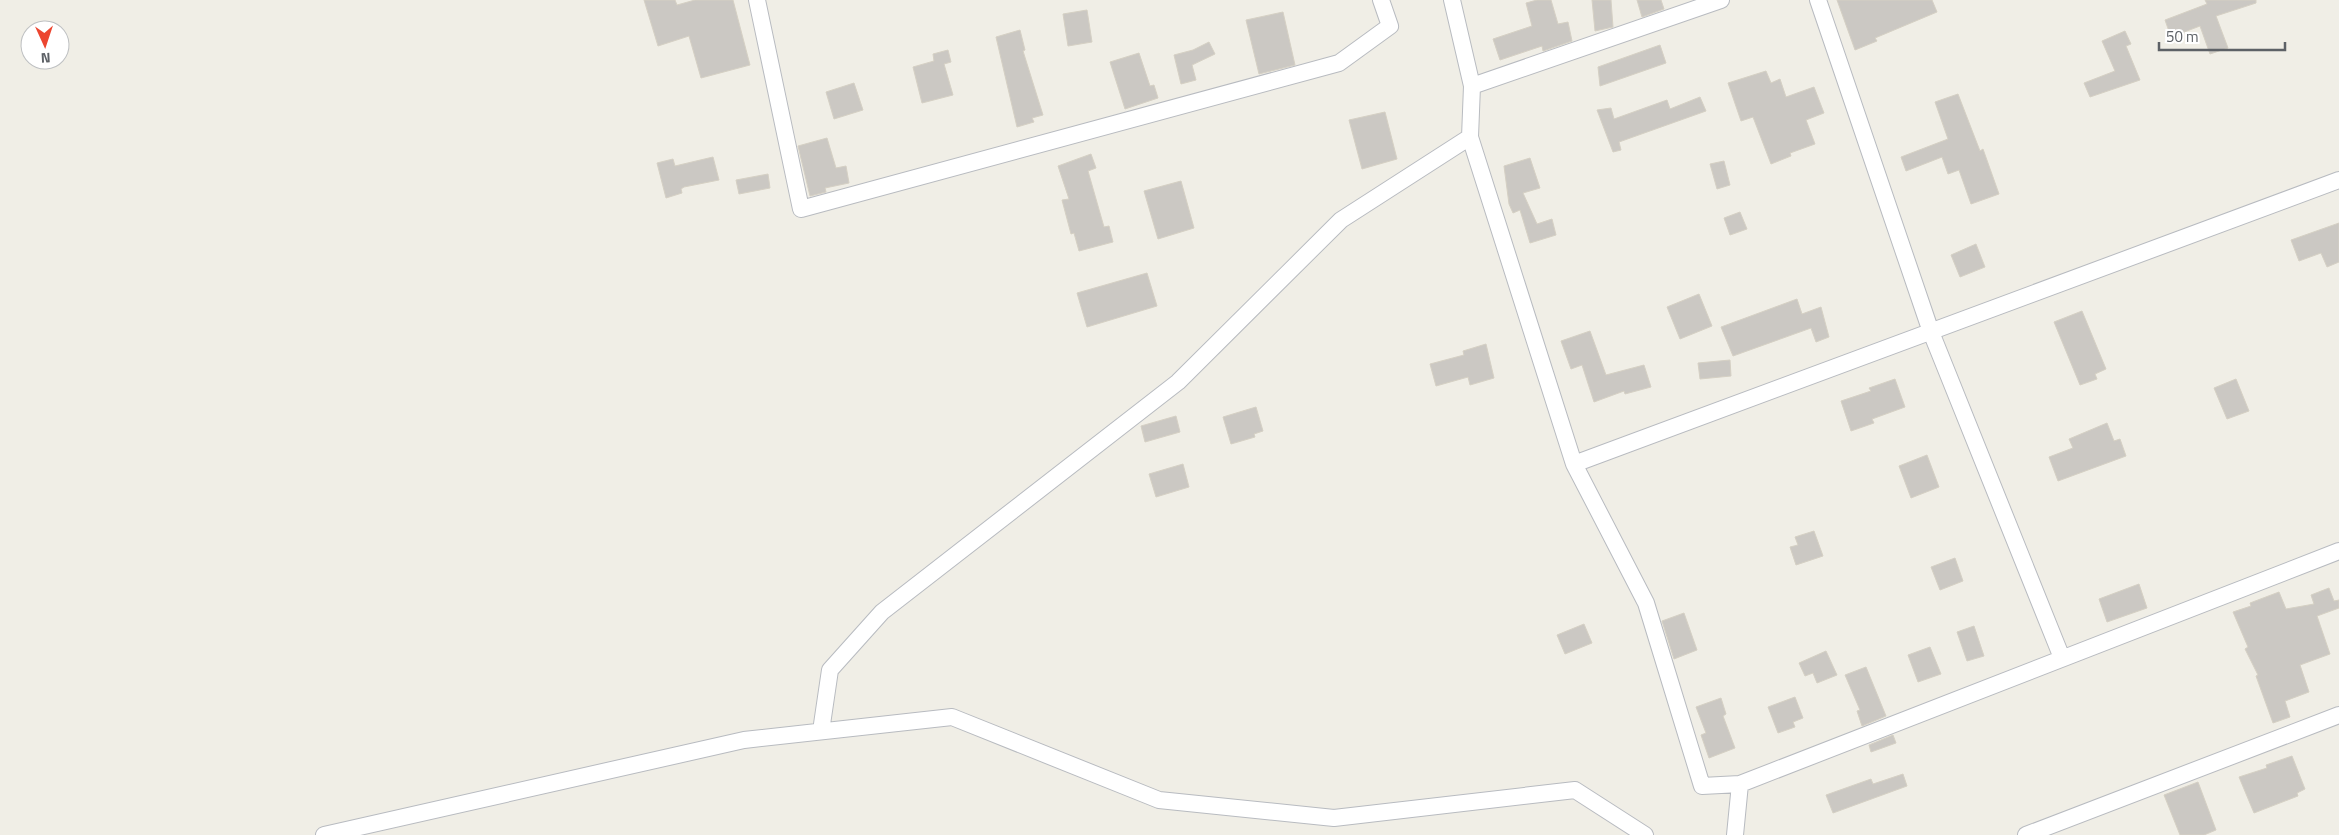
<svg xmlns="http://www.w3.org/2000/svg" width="2339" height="835" viewBox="0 0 2339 835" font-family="'Titillium Web',sans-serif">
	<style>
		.building { fill: #cbc8c3; stroke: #d5d0c4 }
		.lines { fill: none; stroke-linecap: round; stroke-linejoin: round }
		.street-casing { stroke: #b8bbc0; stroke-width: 18 }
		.street { stroke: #fff; stroke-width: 16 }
	</style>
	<rect width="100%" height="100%" fill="#f0eee6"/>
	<!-- building -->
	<path class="building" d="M644,0H675L677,5L695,0H733L750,65L701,78L689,36L658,46Z
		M1537,0H1551L1558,24L1568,22L1572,41L1543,51L1542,46L1500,60L1493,39L1532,26L1526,3Z
		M1592,0H1611L1613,27L1595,31Z
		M1637,0H1661L1664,9L1642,17Z
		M1837,0H1932L1937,12L1875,38L1877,41L1855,50Z
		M2205,0H2256V3L2216,16L2228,48L2210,54L2200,26L2171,37L2165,20L2207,4Z
		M1087,10L1092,42L1068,46L1063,14Z
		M1283,12L1295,65L1259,74L1246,20Z
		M1020,30L1025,50L1023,51L1043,115L1032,118L1034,122L1017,127L996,37Z
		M2125,31L2131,44L2126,46L2140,80L2090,97L2084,83L2115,71L2102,41Z
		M1209,42L1215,54L1192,65L1196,80L1181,84L1174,55L1193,50Z
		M1660,45L1666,63L1600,86L1598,67Z
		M948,50L951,62L944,64L953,95L922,103L913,67L934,61L933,54Z
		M1139,53L1150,86L1154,85L1158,98L1125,109L1110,62Z
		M1766,71L1771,83L1780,79L1786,97L1814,87L1824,113L1806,120L1815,144L1790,153L1791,156L1771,164L1753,117L1741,121L1728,83Z
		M854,83L863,110L834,119L826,92Z
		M1958,94L1980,151L1983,149L1999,194L1971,204L1959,170L1948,174L1942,157L1906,171L1901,157L1948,139L1935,102Z
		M1700,97L1706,111L1619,142L1621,150L1613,152L1597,110L1611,108L1614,119L1667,100L1670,109Z
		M1385,112L1397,159L1362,169L1349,120Z
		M827,138L836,168L846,166L849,183L825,188L826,192L810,196L798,146Z
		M1091,154L1096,168L1088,171L1104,227L1109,226L1113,242L1079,251L1074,233L1071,234L1062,200L1069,199L1058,166Z
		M713,157L719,180L684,187L681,189L682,193L666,198L657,163L673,159L675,166Z
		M1530,158L1540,188L1523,193L1537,224L1552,219L1556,235L1530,243L1520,210L1513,213L1509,204L1504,166Z
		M1724,161L1730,185L1717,189L1710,164Z
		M768,174L770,188L739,194L736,180Z
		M1181,181L1194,228L1158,239L1144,191Z
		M1740,212L1747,229L1730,235L1724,218Z
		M2339,223V262L2327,267L2321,253L2299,261L2291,240Z
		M1976,244L1985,267L1960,277L1951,255Z
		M1147,273L1157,306L1087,327L1077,293Z
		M1699,294L1712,326L1680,339L1667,307Z
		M1797,299L1802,314L1821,307L1829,337L1816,342L1811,328L1733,356L1721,327Z
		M2082,311L2106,369L2095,374L2097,379L2080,385L2054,322Z
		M1590,331L1606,375L1644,365L1651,387L1625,394L1624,391L1594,402L1582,365L1571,369L1561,341Z
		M1486,344L1494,378L1470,385L1468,377L1436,386L1430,364L1464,355L1463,351Z
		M1730,360L1731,376L1700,379L1698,363Z
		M1895,379L1905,407L1872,419L1874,423L1851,431L1841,401L1871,391L1869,388Z
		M2236,379L2249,411L2227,419L2214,388Z
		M1256,407L1263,431L1254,434L1255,437L1231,444L1223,417Z
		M1176,416L1180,432L1145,442L1141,426Z
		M2107,423L2114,441L2120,439L2126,456L2058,481L2049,457L2073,448L2069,439Z
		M1927,455L1939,487L1911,498L1899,466Z
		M1183,464L1189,487L1156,497L1149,474Z
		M1814,531L1823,556L1796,565L1790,547L1798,545L1795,537Z
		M1955,558L1963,581L1940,590L1931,567Z
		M2139,584L2147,608L2107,622L2099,599Z
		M2329,588L2334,601L2339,600V608L2317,616L2330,654L2300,665L2309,692L2285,701L2290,717L2273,723L2256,676L2258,675L2245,649L2248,647L2233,612L2251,606L2250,603L2279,592L2286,609L2314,604L2311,595Z
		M1684,613L1697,650L1674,659L1662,621Z
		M1584,624L1592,643L1565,654L1557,635Z
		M1974,626L1984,656L1967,661L1957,632Z
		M1930,647L1941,674L1918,682L1908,655Z
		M1826,651L1837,675L1817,683L1813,673L1805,676L1799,663Z
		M1866,667L1886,716L1862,726L1857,711L1860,710L1845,675Z
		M1795,697L1803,718L1793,722L1795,727L1778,733L1768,707Z
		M1721,698L1726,714L1723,716L1735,748L1709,758L1701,735L1706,733L1696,707Z
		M1893,735L1896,743L1871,752L1869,745Z
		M2292,756L2305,789L2297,793L2298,796L2254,813L2239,777L2267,768L2266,765Z
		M1903,774L1907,786L1833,813L1826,795L1871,779L1873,784Z
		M2198,782L2216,830L2204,835H2180L2164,795Z"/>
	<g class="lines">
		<defs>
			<path id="street" d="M757,0L801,209L1339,63L1390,26L1381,0
				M1452,0L1472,86L1721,0
				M1818,0L1931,332L2062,658
				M1472,86L1470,137L1574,464L2339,180
				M1574,464L1646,603L1702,786L1740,784
				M821,731L830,670L882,612L1178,382L1341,220L1470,137
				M324,835L744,740L952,717L1159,800L1334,818L1575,790L1645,835
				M1735,835L1740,784L2339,551
				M2026,835L2339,715"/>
		</defs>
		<!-- street casing -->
		<use href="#street" class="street-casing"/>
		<!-- street -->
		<use href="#street" class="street"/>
	</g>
	<!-- north arrow -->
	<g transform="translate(45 45) rotate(177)"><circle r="24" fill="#ffffff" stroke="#bec0c2"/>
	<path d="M0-4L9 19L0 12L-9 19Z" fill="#ec4630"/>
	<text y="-8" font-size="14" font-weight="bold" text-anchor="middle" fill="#5d6166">N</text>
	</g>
	<!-- scale -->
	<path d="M2159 42v8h126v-8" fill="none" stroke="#5d6166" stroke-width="2.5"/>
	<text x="2166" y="42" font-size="15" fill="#5d6166" stroke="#ffffff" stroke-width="4" paint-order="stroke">50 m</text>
</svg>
